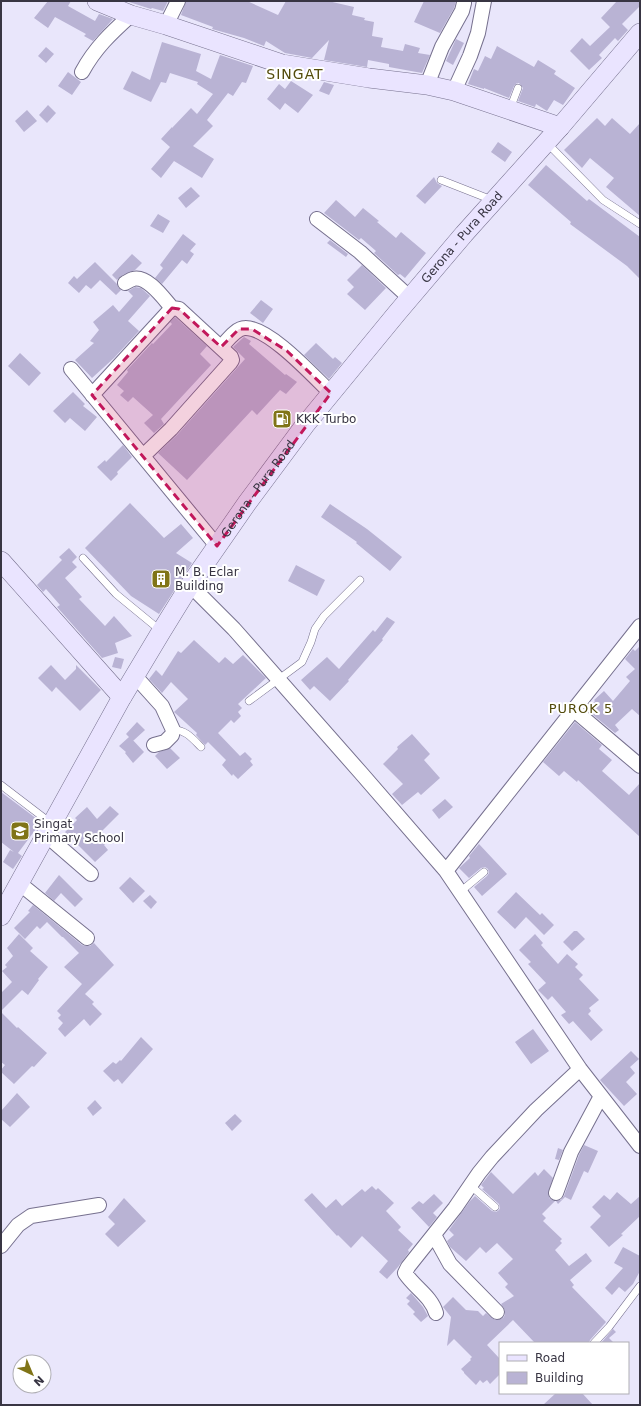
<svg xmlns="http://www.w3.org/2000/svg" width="641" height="1406" viewBox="0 0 641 1406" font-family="'DejaVu Sans',sans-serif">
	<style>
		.building { fill: #b9b3d4 }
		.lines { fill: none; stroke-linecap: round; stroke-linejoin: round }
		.lane-casing { stroke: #76708e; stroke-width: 8 }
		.street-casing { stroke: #76708e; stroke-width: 16 }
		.secondary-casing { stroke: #76708e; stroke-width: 20 }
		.lane { stroke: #fff; stroke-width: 7 }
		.street { stroke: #fff; stroke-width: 14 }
		.secondary { stroke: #eae4ff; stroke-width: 19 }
		.marked { fill: #c2185b; fill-opacity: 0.2; stroke: #c2185b; stroke-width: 3; stroke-dasharray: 8 5; stroke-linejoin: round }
		.labels { text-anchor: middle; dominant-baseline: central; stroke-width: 4; stroke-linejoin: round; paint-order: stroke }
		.street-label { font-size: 12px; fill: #383543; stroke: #fff }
		.poi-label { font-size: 12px; fill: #383543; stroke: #fff; text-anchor: start }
		.neighbourhood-label { font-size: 13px; letter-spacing: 1px; fill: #534b0b; stroke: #fff }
		.quarter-label { font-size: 14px; letter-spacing: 1px; fill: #534b0b; stroke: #fff }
	</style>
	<rect width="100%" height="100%" fill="#e9e6fb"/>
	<!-- building -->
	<path class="building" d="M48,1H71L68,6L95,21L99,14L113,19L93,41L84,36L86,34L55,17L48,28L34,18Z
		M126,1H168L163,11L152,8L151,9Z
		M186,1H247L278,15L286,1H328L354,7L352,15L365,18L364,20L374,22L372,36L383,38L381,47L403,51L405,44L420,48L418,53L430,55L422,73L389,67V64L368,60L367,67L324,60L329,40L312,58L285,53L266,41L264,46L244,38L212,29L213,27L181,15Z
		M424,1H456L454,8L440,33L414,22Z
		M617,1H640V6L622,24L628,30L618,41L615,38L599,55L602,58L589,70L570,51L582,38L590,46L610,27L601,18Z
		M456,39L464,43L453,65L446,61Z
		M162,42L201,54L196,71L211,79L220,55L253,66L246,83L242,82L233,96L228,93L207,120L213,126L193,146L214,159L202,178L174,161L161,178L151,169L170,147L161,139L172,127V128L191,108L197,114L213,94L197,84L198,82L170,73L166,83L161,82L151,102L123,89L132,71L150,80Z
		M497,46L534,67L538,60L556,71L554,74L575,88L563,105L554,100L547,111L536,104L535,107L518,101L523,88L519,83H517L514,86L509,98L484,88V89L468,84L474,69L478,71L485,56L491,59Z
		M46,47L54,54L46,63L38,56Z
		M68,72L81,82L72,95L58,86Z
		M291,81L313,95L298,113L285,103L280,110L267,99L279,84L285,89Z
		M324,82L334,85L329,95L319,91Z
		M48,105L56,113L47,123L39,115Z
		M27,110L37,121L24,132L15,121Z
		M597,118L605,126L612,118L630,134L640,123V216L606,187L614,178L590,158L582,168L564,150Z
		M498,142L512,152L505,162L491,152Z
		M546,165L587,201L589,199L640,237V279L627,266L570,224L571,222L528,185Z
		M434,177L437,183L442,186L425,204L416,196Z
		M191,187L200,196L186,208L178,198Z
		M336,200L355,217L363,208L379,221L377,222L396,238L401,232L426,253L405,278L400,274L398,275L374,253L376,251L361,238L359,240L324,213Z
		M158,214L170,221L163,233L150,226Z
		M183,234L196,244L190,251L194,254L187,264L182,260L162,284L155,278L163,268L160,265Z
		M330,240L348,254L346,257L327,243Z
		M132,254L142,263L135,270L125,274L121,276L117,280L112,275Z
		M95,262L117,284L118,287L121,290L116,295L100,280L91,289L86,285L79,293L68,283L74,276L77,279Z
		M362,265L386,288L365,310L347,294L354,287L347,280Z
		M135,287L141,288L150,296L128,321L139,331L114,358L92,378L75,360L94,343L90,341L99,330L93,322L113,305L119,312L133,296L128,291Z
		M261,300L273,309L263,323L250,313Z
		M175,317L207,346L200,354L211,365L161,419L164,424L154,433L144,423L153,415L133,397L128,402L120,395L124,391L117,385L128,372L127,370L152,343L153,344L172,324L170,322Z
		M244,337L251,341L249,344L285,375L286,374L297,382L286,394L280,390L257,415L252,410L187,480L158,453L177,435L245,359L233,347Z
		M316,343L333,359L335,357L342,363L329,379L304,355Z
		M20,353L41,373L29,386L8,366Z
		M73,392L85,404L83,406L97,417L85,431L70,418L65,423L53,411Z
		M123,445L132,457L117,472L118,474L111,481L97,467L105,460L106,462Z
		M130,503L164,538L181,524L193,538L176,553L192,563L159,614L131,596L85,548Z
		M330,504L367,529L402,557L390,571L356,543L357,542L321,517Z
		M69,548L77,557L72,562L77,567L65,578L82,597L79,599L105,626L114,616L132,636L115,643L118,653L102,658L57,607L60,605L46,589L43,592L37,585L62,560L59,557Z
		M296,565L325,580L317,596L288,581Z
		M387,617L395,622L382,639L383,640L348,680L349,681L330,701L314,686L310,690L301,680L327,657L339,669L373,630L375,632Z
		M194,640L219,663L225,657L233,664L243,655L266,678L238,704L242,708L238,712L241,716L234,723L231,720L218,733L240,756L245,752L252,759L250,761L253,765L238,779L233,774L232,776L222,765L226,760L208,742L205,745L196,735L197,733L174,712L188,699L171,682L162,693L149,679L156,670L162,676L178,651L181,653Z
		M640,646V716L632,709L615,725L619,730L615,733L587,710L595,701L594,700L604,691L613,701L630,681L626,677L635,669L625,659L633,649L635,651Z
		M115,657L124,659L121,669L112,667Z
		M51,665L65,680L76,669V665L101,690L80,711L56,687L52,692L38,678Z
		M137,722L145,730L133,741L130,737L144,752L133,763L125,753L126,752L119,746L129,737L126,734Z
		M575,722L602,745L599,749L612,760L602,771L629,795L640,783V837L578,780L577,782L564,771L559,776L543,762Z
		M412,734L430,754L424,760L440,778L421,795L418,792L402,805L392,794L403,784L383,764L398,749L397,747Z
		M170,748L180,758L167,769L155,756L159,752Z
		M1,792L41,822L36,829L18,853L22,856L13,869L3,862L10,850L14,852L1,842Z
		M445,799L453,807L439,819L432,810Z
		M110,806L119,814L100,833L108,841L104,845L108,850L95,862L65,832L77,820L75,818L87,807L97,819Z
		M479,844L507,874L482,896L474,887L487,876L489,873L488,869L485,867L481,868L469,878L459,868L470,858L469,856Z
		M59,875L83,899L75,907L61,893L54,901L45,893Z
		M130,877L145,891L133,903L119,888Z
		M516,892L540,915L542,913L554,925L544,935L526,917L515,929L497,912Z
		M150,895L157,902L151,909L143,901Z
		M33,905L82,945L85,946H90L94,943L114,965L85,994L94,1002L92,1004L102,1014L90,1026L84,1019L65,1037L58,1029L63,1023L58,1018L61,1015L57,1011L82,984L64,967L79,953L63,937H62L47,922L40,929L37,926L25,939L14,928L30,912L28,911Z
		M574,931H577L585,939L572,951L563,942Z
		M19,934L33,948L30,951L48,967L38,979L39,980L28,995L22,990L1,1011V993L12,982L2,971L7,967L5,965L13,956L7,948Z
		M535,934L543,943L541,945L558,964L567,954L578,964L575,967L583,975L579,979L599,1000L589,1008L591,1011L588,1014L603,1030L591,1041L573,1021L569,1024L561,1015L566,1012L552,996L548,1000L538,990L546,983L528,964L531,962L519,950Z
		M1,1012L17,1028L18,1027L47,1053L34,1067L32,1066L14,1084L1,1072V1070L5,1065L1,1062Z
		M533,1029L549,1051L531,1064L515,1042Z
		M141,1037L153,1049L122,1084L118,1079L114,1082L103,1071L113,1062L116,1064L120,1060L121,1061Z
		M631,1051L639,1059L630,1067L635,1073L626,1082L637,1094L624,1106L600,1080Z
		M17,1093L30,1107L10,1127L1,1119V1111Z
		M95,1100L102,1108L93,1116L87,1108Z
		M235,1114L242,1121L232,1131L225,1123Z
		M584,1145L598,1151L588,1173L584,1171L571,1200L565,1197L558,1204L556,1201L561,1200L564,1196L579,1155Z
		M558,1148L563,1150L559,1160L555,1159Z
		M544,1169L553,1178L548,1194L550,1199L555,1201L542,1214L546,1218L543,1221L562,1239L560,1241L562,1243L555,1250L569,1266L586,1253L592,1261L570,1280L574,1285L572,1287L606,1322L590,1340L589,1343H535L513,1320L487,1345L500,1359V1374L490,1384L487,1380L483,1383L480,1380L476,1385L464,1373V1372L461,1369L471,1360L470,1359L472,1357L454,1339L447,1346L451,1317L443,1307L453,1297L466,1310L478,1311L483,1316L486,1313L495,1320L503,1318L505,1315V1310L501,1304L514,1296L505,1287L508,1284L498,1273L513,1259L497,1243L486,1253L480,1247L466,1261L450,1247L447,1241L454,1235L449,1230L470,1201L475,1196L492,1211L496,1212L499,1210L500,1208L499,1204L482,1189L484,1188L481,1185L491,1172L513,1194L535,1172L538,1176Z
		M372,1186L376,1190L378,1188L394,1203L386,1211L401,1227L398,1230L413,1244L408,1250L409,1252L398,1267L387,1279L379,1272L388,1261L362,1236L351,1248L338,1235L337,1236L304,1200L312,1193L326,1208L336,1199L342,1206L362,1189L365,1192Z
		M617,1192L631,1204L640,1196V1216L621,1234L623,1235L609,1247L590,1227L601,1216L592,1207L604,1195L610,1200Z
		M434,1194L443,1203L433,1213L437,1217L429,1227L411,1208L419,1201L423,1204Z
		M124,1198L146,1221L118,1247L105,1234L115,1224L108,1217Z
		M623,1247L640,1256V1271L633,1284L625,1292L619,1287L612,1295L605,1288L623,1268L614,1263Z
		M411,1293L423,1307L428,1316L421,1322L413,1314L415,1312L407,1304L410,1301L406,1298Z
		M613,1329L616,1332L609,1338L614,1343H601Z
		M556,1393H582L593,1405H543Z"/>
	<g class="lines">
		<defs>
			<path id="lane" d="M510,109L518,88
				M547,143L603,200L640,224
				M441,180L492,200
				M83,558L116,594L161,631
				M249,701L302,662L311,642L315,629L324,616L360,580
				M173,730C185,729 193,739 201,747
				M1,785L52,824
				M460,892L484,872
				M470,1185L495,1207
				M594,1343L609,1327L640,1286"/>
			<path id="street" d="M166,25L178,1
				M82,72C95,48 111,33 131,15
				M427,85L442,47L462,11L464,3
				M454,91L470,56L478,33L484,1
				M317,219L360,252L410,298
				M125,283C127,282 130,280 133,279C148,275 164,299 172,308
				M221,347C227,341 236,328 245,328C269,327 314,377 331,393
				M71,369L217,546
				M92,395L172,308L179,309L231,357L232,360L230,363L171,429L143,456
				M190,585L234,629L361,773L446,871L580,1069L640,1146
				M135,676L162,706L173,730L172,735L165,742L154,745
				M574,710L640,766
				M46,835L91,874
				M446,871L640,626
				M19,883L87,938
				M556,1193L571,1152L601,1096
				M434,1235L450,1264L497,1312
				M1,1246L18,1225L31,1216L99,1205
				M436,1313C431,1296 415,1288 405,1273L408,1267L455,1208L479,1173L492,1157L536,1110L580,1069"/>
			<g id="secondary">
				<path d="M97,1L131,15L166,25L282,64L369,78L427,85L454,91L560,127"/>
				<path d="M1,561L122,697"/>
				<path id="s1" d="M1,916L122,697L161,632L190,585L247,503L305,425L397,313L464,234L560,127L640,33"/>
			</g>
		</defs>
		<!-- lane casing -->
		<use href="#lane" class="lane-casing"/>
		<!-- street casing -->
		<use href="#street" class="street-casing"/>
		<!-- secondary casing -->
		<use href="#secondary" class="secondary-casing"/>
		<!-- lane -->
		<use href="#lane" class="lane"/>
		<!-- street -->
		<use href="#street" class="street"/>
		<!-- secondary -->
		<use href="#secondary" class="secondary"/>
	</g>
	<!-- marked area -->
	<path class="marked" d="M172,308L179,309L221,347L239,329H252L287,351L331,393L217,546L92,395Z"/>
	<!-- icons -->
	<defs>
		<symbol id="fuel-square" viewBox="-11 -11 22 22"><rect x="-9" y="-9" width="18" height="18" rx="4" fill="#807417" stroke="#fff"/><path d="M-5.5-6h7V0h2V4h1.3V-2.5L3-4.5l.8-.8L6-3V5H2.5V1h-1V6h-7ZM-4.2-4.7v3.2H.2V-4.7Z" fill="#fff"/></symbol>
		<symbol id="building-square" viewBox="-11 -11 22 22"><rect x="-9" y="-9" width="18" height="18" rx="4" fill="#807417" stroke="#fff"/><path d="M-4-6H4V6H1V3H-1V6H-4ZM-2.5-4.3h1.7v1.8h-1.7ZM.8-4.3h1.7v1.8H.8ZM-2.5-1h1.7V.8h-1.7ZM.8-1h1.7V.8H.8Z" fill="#fff"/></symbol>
		<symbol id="school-square" viewBox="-11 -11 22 22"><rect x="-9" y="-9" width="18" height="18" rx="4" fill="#807417" stroke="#fff"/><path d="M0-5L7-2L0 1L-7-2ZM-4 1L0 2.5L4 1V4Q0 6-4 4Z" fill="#fff"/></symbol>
	</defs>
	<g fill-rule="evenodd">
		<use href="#fuel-square" x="271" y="408" width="22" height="22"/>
		<use href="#building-square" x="150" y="568" width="22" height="22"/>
		<use href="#school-square" x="9" y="820" width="22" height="22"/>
	</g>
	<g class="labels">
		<!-- street labels -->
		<g class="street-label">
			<text stroke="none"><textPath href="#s1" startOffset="823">Gerona - Pura Road</textPath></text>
			<text stroke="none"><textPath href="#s1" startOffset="499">Gerona - Pura Road</textPath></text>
		</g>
		<!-- poi labels -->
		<g class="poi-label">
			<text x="296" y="419">KKK Turbo</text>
			<text x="175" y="572">M. B. Eclar<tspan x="175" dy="14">Building</tspan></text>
			<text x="34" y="824">Singat<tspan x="34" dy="14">Primary School</tspan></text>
		</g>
		<!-- neighbourhood labels -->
		<g class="neighbourhood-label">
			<text x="581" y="708">PUROK 5</text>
		</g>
		<!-- quarter labels -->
		<g class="quarter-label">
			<text x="295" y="74">SINGAT</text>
		</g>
	</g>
	<!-- border -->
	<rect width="641" height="1406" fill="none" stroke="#383543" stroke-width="4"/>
	<!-- legend -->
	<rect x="499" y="1342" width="130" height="52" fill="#ffffff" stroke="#afaeb4"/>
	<rect x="507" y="1355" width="20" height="6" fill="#eae4ff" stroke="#afaeb4"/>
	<text x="535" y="1362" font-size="12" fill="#383543">Road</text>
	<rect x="507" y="1372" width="20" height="12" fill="#b9b3d4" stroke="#afaeb4"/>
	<text x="535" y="1382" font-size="12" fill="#383543">Building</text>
	<!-- north arrow -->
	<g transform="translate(32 1374) rotate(136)"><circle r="19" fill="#ffffff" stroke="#afaeb4"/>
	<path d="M0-3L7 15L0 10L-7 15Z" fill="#807417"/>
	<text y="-6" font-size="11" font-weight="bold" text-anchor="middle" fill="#383543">N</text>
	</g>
</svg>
